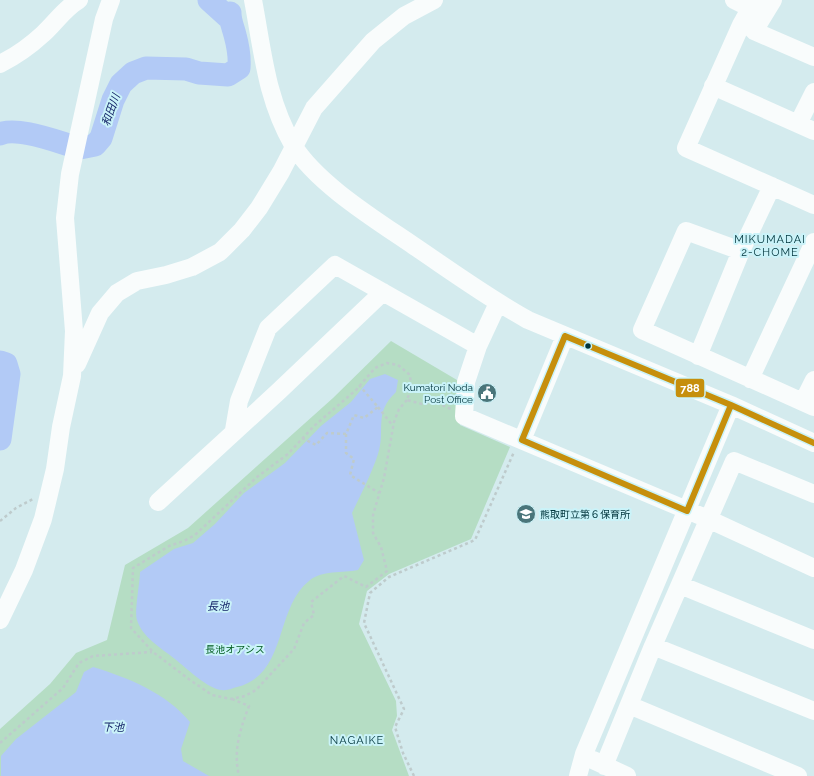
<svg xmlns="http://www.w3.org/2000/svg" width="814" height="776" viewBox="0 0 814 776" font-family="Raleway,'Noto Sans JP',sans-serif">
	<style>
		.green { fill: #b5ddc4 }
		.water { fill: #b2caf6 }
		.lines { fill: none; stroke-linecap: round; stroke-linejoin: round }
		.river { stroke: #b2caf6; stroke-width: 23 }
		.path { stroke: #becbcc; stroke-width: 2.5; stroke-dasharray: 3 3; stroke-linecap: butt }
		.minor { stroke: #f9fcfc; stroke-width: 18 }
		.bus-1-casing { stroke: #caf3f9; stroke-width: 9 }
		.bus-1 { stroke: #c68f0c; stroke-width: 6 }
		.bus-dot { fill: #00353c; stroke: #caf3f9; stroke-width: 1.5 }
		.labels { text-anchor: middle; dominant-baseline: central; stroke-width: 4; stroke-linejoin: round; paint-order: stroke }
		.poi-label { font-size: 10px; fill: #00353c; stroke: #caf3f9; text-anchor: end }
		.park-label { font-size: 10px; fill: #005b1f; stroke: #caf3f9 }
		.water-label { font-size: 11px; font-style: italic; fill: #132367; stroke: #caf3f9 }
		.neighbourhood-label { font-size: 11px; letter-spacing: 1px; fill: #00353c; stroke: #caf3f9 }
		.line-badge { stroke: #caf3f9; stroke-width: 1.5 }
		.badge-label { font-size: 11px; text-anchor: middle; font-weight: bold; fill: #fff }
	</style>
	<rect width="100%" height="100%" fill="#d4ebee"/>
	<!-- green -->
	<path class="green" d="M391,341L457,380V417L460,425L510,447L471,539L389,574L367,591L359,624L396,701L397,716L392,730L409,776H0V729L50,684L76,653L107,640L125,565L188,528L333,398Z"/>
	<!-- water -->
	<path class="water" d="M385,374L398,380L396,392C373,413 386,430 378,454C371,475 361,494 352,513L364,560L358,570C343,573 321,570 309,581C274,609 288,674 237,687C233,688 227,691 222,690C209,690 185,667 175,659C161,648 142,637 137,620C134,613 140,582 140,572L174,549L193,543L215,524L244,493L285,463L321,426L351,402L370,379Z
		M93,667C129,678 166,693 190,722L181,749L183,761L209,776H1V756L16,739L76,692L84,672Z"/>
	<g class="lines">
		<!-- river -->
		<path class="river" d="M209,0L230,19
			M0,134C18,126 60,143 80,148L95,145L101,138L113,100L121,84L133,73L146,68L186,69L199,73L228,75L239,68C240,56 238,46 235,35C233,27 230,21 230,13
			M0,362L6,364L9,374L0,439"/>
		<!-- path -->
		<path class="path" d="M407,400L399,409L394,422L384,478L373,515V533L381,547L387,571L366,587L344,576L311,602L314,615L304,623L294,649L256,690L245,696L231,699L212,695L190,680L153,652L131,628L133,568L169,546L184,541L195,535L257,477L288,454L314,426L356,390L375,368L387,363L398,365L410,375L411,388L407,400L422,404L436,402L451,409
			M378,407L393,426
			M346,434V453L354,459L350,475L379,493
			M302,438L316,445L327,433L346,434L354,415L364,418L378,407L359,385
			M0,521L16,508L33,499
			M232,699L249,706C240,730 233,750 239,776
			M0,743L63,688L79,663L93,656L152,652
			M414,776L403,753L395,727L404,709L364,623L370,593L389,577L475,540L514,452"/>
		<!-- minor -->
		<path class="minor" d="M253,0C263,52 266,98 293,145C317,184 376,220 414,246C451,271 488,298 528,320L731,405L814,443
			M734,0L750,8
			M755,0L741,25L686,148L814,205
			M773,0L754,31L814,57
			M0,64C16,56 30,46 43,34C55,23 65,8 79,0
			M713,86L814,131
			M798,124L814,92
			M741,251L686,231L642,330L814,407
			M498,303L478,346L466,382L464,416L708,519L814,568
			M698,356L741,251L772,186
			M77,364L100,313L117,293L137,281L166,275L192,267L220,252L242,230L259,208L281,172L314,108L373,41L404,16L434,0
			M750,379L814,242
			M803,402L814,380
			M234,430L239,401L268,328L335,265L478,346
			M522,440L565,336
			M158,502L279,391L383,292
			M680,585L814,640
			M0,620L24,570L43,519L55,469L61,427L72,376L74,331L65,218L70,174L104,19L111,0
			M653,646L814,711
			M629,705L798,776
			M593,760L627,776
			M604,766L653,646L734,461L814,494
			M578,776L584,754L731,405"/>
		<defs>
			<path id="bus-1" d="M565,336L731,405L814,443
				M522,440L687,511
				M522,440L565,336
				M687,511L731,405"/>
		</defs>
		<!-- bus-1 casing -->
		<use href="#bus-1" class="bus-1-casing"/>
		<!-- bus-1 -->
		<use href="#bus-1" class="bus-1"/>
	</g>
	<!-- icons -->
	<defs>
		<symbol id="civic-disc" viewBox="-11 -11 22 22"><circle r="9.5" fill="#4a757a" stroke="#caf3f9"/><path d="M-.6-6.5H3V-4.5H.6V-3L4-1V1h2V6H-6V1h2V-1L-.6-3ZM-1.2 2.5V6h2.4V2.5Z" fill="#fff"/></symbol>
		<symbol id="school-disc" viewBox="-11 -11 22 22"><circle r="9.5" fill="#4a757a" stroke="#caf3f9"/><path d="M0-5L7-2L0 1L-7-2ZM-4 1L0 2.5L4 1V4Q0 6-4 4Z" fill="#fff"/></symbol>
	</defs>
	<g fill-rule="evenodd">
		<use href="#civic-disc" x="476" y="382" width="22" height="22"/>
		<use href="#school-disc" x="515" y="503" width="22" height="22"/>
	</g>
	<!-- markers -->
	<circle class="bus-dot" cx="588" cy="346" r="3.5"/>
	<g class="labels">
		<!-- poi labels -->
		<g class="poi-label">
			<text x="473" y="387">Kumatori Noda<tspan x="473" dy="12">Post Office</tspan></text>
			<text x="540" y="514" text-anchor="start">熊取町立第６保育所</text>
		</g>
		<!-- park labels -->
		<g class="park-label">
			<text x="235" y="649">長池オアシス</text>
		</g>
		<!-- water labels -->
		<g class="water-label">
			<text transform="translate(111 110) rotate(-70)">和田川</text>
			<text x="218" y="606">長池</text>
			<text x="113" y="727">下池</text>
		</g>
		<!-- neighbourhood labels -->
		<g class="neighbourhood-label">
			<text x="770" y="239">MIKUMADAI<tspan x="770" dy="13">2-CHOME</tspan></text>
			<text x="357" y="740">NAGAIKE</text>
		</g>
	</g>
	<rect class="line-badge" x="675" y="378" width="30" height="20" rx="4" fill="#c68f0c"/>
	<g class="badge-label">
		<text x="690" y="392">788</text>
	</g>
</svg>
